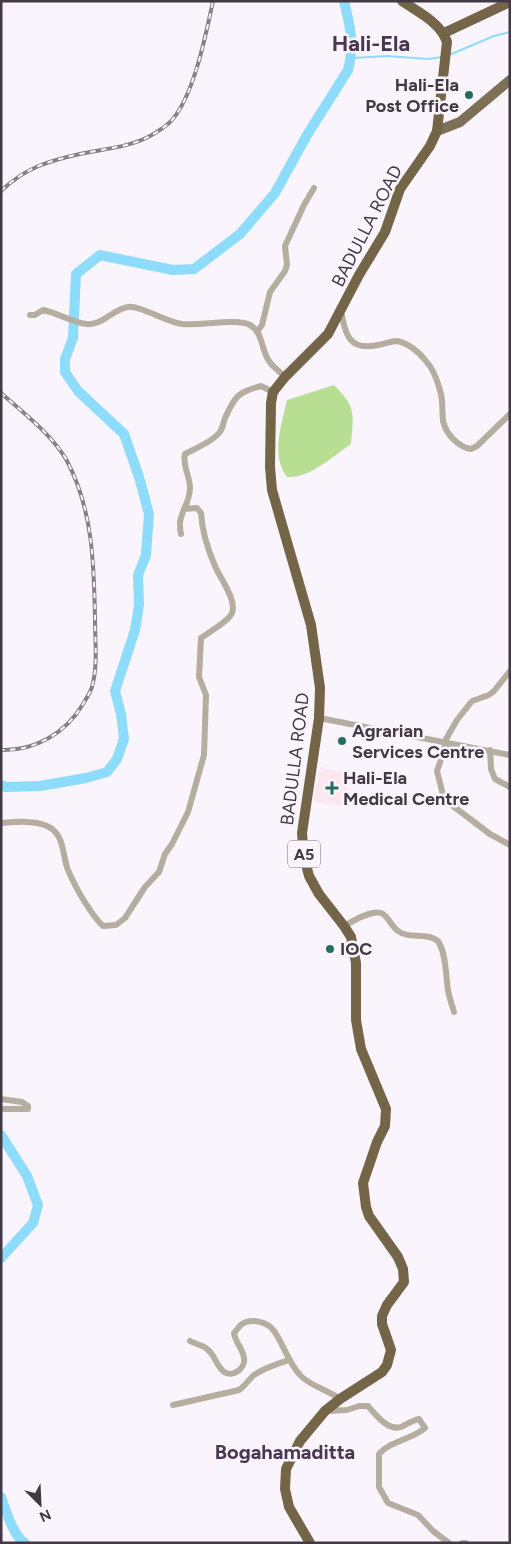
<svg xmlns="http://www.w3.org/2000/svg" width="511" height="1544" viewBox="0 0 511 1544" font-family="Figtree,sans-serif">
	<style>
		.medical { fill: #fce7ee }
		.green { fill: #b8de93 }
		.lines { fill: none; stroke-linecap: round; stroke-linejoin: round }
		.stream { stroke: #8edcfb; stroke-width: 2 }
		.river { stroke: #8edcfb; stroke-width: 10 }
		.minor { stroke: #b5ad9f; stroke-width: 6 }
		.primary { stroke: #7e7056; stroke-width: 10 }
		.trunk { stroke: #746549; stroke-width: 10 }
		.rail-casing { stroke: #87808a; stroke-width: 4 }
		.rail { stroke: #faf5fc; stroke-width: 2; stroke-dasharray: 5.5; stroke-linecap: butt }
		.poi-dot { fill: #256c63; stroke: #faf5fc; stroke-width: 2 }
		.labels { text-anchor: middle; dominant-baseline: central; stroke-width: 5; stroke-linejoin: round; paint-order: stroke }
		.shield { fill: #faf5fc; stroke: #79717c; stroke-width: 1 }
		.shield-label { font-size: 16px; font-weight: bold; fill: #423945 }
		.poi-label { font-size: 18px; font-weight: bold; fill: #423945; stroke: #faf5fc; text-anchor: start }
		.street-label { font-size: 18px; fill: #423945; stroke: #faf5fc }
		.quarter-label { font-size: 20px; font-weight: bold; fill: #493650; stroke: #faf5fc }
		.district-label { font-size: 22px; font-weight: bold; fill: #493650; stroke: #faf5fc }
	</style>
	<rect width="100%" height="100%" fill="#faf5fc"/>
	<!-- medical -->
	<path class="medical" d="M320,767L350,774L343,807L313,801Z"/>
	<!-- green -->
	<path class="green" d="M334,385C356,407 354,413 351,444C333,456 309,479 287,477C270,455 282,424 287,400Z"/>
	<g class="lines">
		<!-- stream -->
		<path class="stream" d="M449,55L494,36L510,32
			M352,58L387,56L428,59L442,57"/>
		<!-- river -->
		<path class="river" d="M1,785L6,787L40,786L86,778L107,772L117,759L124,739L121,714L115,691L135,630L139,605L138,575L146,555L149,514L139,477L124,434L78,391L65,372V359L73,338L76,274L100,255L173,270L194,269L240,234L275,193L307,135L348,70C355,46 350,25 344,1
			M1,1135L27,1176L38,1205L33,1223L1,1258
			M1,1497C6,1510 13,1536 25,1543"/>
		<!-- minor -->
		<path class="minor" d="M341,311C346,336 349,351 378,345C384,344 392,341 397,341C408,343 419,352 425,360C434,369 438,382 441,394C443,403 442,412 443,421C446,434 458,447 471,449L477,446L510,414
			M30,315H35L43,310C58,313 71,322 86,324C102,326 113,309 128,307C139,305 167,322 182,324C199,326 237,318 250,325C263,332 261,350 269,361C273,367 280,372 285,377
			M257,332L262,325L270,292L285,271L287,265L285,246L304,205L314,188
			M181,534C180,530 180,526 180,522C182,510 190,501 190,488C190,476 182,465 185,454C196,448 212,442 219,433C223,429 223,423 225,418C235,396 238,392 261,386L273,392
			M510,671L494,691L489,695L472,701L457,720L445,741L444,751L437,771L443,795L449,803L490,834L510,845
			M319,718L510,755
			M490,750L491,769L495,779L510,787
			M1,823C15,822 35,820 47,826C65,834 62,855 68,870C74,885 91,915 103,926L116,925L125,918L145,887L159,872L165,854L172,844L188,812L204,755L206,695L199,677L201,638C209,632 229,621 232,613C237,600 220,578 215,566C208,550 202,530 201,513L197,508L184,509
			M344,926C353,921 374,908 383,914C389,918 392,927 398,931C408,939 424,933 435,939C446,944 446,979 448,990C449,997 452,1005 454,1012
			M1,1099L22,1102L28,1106V1109H1
			M190,1341C195,1344 203,1345 207,1349C215,1355 216,1365 223,1371C232,1379 246,1368 244,1358C243,1349 235,1342 234,1333C237,1330 239,1326 242,1324C252,1318 268,1322 274,1331C284,1345 288,1362 300,1375C308,1385 328,1390 340,1399
			M173,1405L239,1390C246,1385 249,1379 254,1375C264,1368 277,1364 289,1360
			M327,1411L347,1410L359,1406H368C376,1415 388,1431 401,1427C407,1424 413,1420 419,1419L425,1428C411,1440 392,1440 379,1454V1487L388,1503L418,1515L433,1531L449,1543
			M462,1543H466"/>
		<!-- primary -->
		<path class="primary" d="M437,131L460,122L510,80"/>
		<!-- trunk -->
		<path class="trunk" d="M444,33L510,2
			M310,1543L289,1507L285,1489L286,1469L300,1441L325,1411L340,1399L382,1372L387,1365L391,1350L382,1324V1316L387,1305L404,1282L403,1269L398,1257L369,1216L366,1207L363,1183L377,1142L385,1126L386,1109L361,1049L356,1020V963L351,937L344,926L319,894L309,876L304,857L302,833L319,718L320,688L311,625L272,490L270,467L271,403L273,392L285,377L328,334L359,275L385,232L400,189L430,146L437,131L447,42C440,22 419,13 402,1"/>
		<defs>
			<path id="rail" d="M1,191C25,168 48,161 80,154C103,149 130,147 150,136C157,132 167,126 172,120C194,95 206,34 213,1
				M1,393C22,412 53,435 67,461C93,510 94,565 95,619C95,642 98,665 92,687C90,693 86,699 83,704C66,733 35,751 1,750"/>
		</defs>
		<!-- rail casing -->
		<use href="#rail" class="rail-casing"/>
		<!-- rail -->
		<use href="#rail" class="rail"/>
	</g>
	<!-- markers -->
	<g class="poi-dot">
		<circle cx="469" cy="95" r="5"/>
		<circle cx="342" cy="741" r="5"/>
		<path d="M329.5 780.5h5v5h5v5h-5v5h-5v-5h-5v-5h5z"/>
		<circle cx="330" cy="949" r="5"/>
	</g>
	<g class="labels">
		<!-- shield labels -->
		<rect class="shield" x="288" y="840.5" width="32" height="27" rx="4"/>
		<g class="shield-label">
			<text x="304" y="854">A5</text>
		</g>
		<!-- poi labels -->
		<g class="poi-label">
			<text x="459" y="85" text-anchor="end">Hali-Ela<tspan x="459" dy="21">Post Office</tspan></text>
			<text x="352" y="731">Agrarian<tspan x="352" dy="21">Services Centre</tspan></text>
			<text x="343" y="778">Hali-Ela<tspan x="343" dy="21">Medical Centre</tspan></text>
			<text x="340" y="949">IOC</text>
		</g>
		<!-- street labels -->
		<g class="street-label">
			<text transform="translate(367 226) rotate(-63)">BADULLA ROAD</text>
			<text transform="translate(295 759) rotate(-83)">BADULLA ROAD</text>
		</g>
		<!-- quarter labels -->
		<g class="quarter-label">
			<text x="285" y="1452">Bogahamaditta</text>
		</g>
		<!-- district labels -->
		<g class="district-label">
			<text x="371" y="43">Hali-Ela</text>
		</g>
	</g>
	<!-- border -->
	<rect width="511" height="1544" fill="none" stroke="#423945" stroke-width="5"/>
	<!-- north arrow -->
	<g transform="translate(40 1504) rotate(156)" stroke="#faf5fc" stroke-width="4" paint-order="stroke">
	<path d="M0-4L9 19L0 12L-9 19Z" fill="#423945"/>
	<text y="-8" font-size="14" font-weight="bold" text-anchor="middle" fill="#423945">N</text>
	</g>
</svg>
